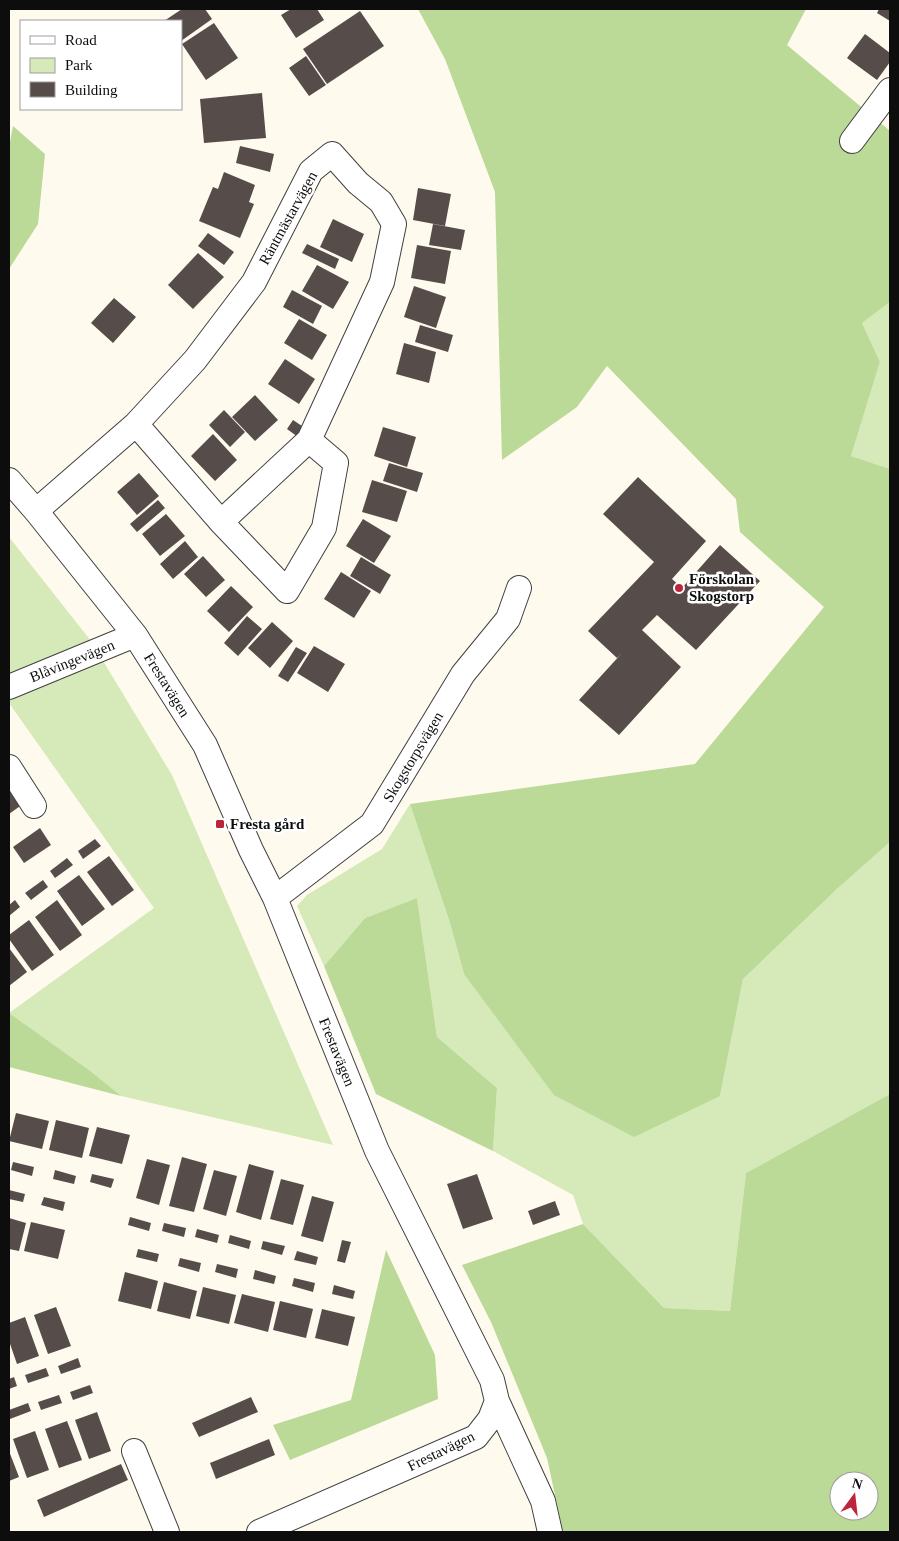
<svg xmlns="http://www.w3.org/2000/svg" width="899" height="1541" viewBox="0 0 899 1541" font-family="Georgia,serif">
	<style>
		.green { fill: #d6e9b8 }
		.forest { fill: #bbd997; fill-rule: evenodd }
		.building { fill: #564d4a }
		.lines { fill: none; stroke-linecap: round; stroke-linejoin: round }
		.street-casing { stroke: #404040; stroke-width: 26 }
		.street { stroke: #fff; stroke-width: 24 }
		.poi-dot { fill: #bc263b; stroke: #fff; stroke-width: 2 }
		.labels { text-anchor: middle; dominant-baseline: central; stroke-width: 5; stroke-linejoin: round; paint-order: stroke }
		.street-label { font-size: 15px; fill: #0d0d0d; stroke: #fff }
		.poi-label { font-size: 15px; font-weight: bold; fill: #0d0d0d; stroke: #fff; text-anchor: start }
	</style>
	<rect width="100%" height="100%" fill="#fffaee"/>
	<!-- green -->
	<path class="green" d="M890,302V469L851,456L880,362L862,323Z
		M9,537L91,641L172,775L333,1145L121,1096L9,1013L154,908L9,703Z
		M410,804L450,923L464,974L720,1096L743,979L838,888L890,842V1094L746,1173L730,1311L664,1308L583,1224L573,1195L493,1151L497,1088L437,1037L417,898L365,918L324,966L297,906L307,895L382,849Z"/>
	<!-- forest -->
	<path class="forest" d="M418,9H806L787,45L890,131V302L862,323L880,362L851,456L890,469V842L838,888L743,979L720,1096L634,1137L554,1095L464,974L450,923L410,804L695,764L824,607L740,532L736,499L607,366L577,407L502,460L495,192L445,59Z
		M13,126L45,154L38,224L9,269V147Z
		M417,898L437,1037L497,1088L493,1151L376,1094L324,966L365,918Z
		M9,1013L90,1071L121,1096L9,1067Z
		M890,1094V1532H563L547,1458L491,1322L462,1265L583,1224L664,1308L730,1311L746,1173ZM839,1481H869V1511H839Z
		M386,1250L435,1355L438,1399L290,1460L273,1425L351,1400Z"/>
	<!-- building -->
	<path class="building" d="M182,9H205L212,19L181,41V21H164Z
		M291,9H317L324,20L296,38L281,15Z
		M879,9H890V21L877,13Z
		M360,11L384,46L327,84L303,49Z
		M214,23L238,58L206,80L182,44Z
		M865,34L890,53V62L877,80L847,58Z
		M306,56L326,85L309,96L289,68Z
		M262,93L266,138L204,143L200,99Z
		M240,146L274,154L270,172L236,163Z
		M224,172L255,185L249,202L254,204L240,238L199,221L213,187L218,189Z
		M418,188L451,194L445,226L413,220Z
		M333,219L364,234L352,262L320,247Z
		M433,224L465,230L461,250L429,245Z
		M208,233L234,252L224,265L198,246Z
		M307,244L339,259L335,269L302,253Z
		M417,245L451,251L445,284L411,278Z
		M198,253L224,277L193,309L168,285Z
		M317,265L349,282L333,309L302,291Z
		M414,286L446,297L436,328L404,317Z
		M292,290L322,306L313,324L283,307Z
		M114,298L136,317L113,343L91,323Z
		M299,319L327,335L312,360L284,343Z
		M420,325L453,335L448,352L415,342Z
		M404,343L436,352L429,383L396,374Z
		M285,359L315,379L299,404L268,384Z
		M255,395L278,420L255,441L232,417Z
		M224,410L245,432L230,447L209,425Z
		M293,420L305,428L298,437L287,429Z
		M383,427L416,437L407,467L374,456Z
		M213,434L237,460L215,481L191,456Z
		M389,463L423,473L417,492L383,481Z
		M139,473L159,496L137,515L117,492Z
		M638,477L706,541L672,579L682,588L720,545L760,581L696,650L657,615L642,630L681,667L619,735L579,700L622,653L617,658L588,631L654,562L603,514Z
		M372,480L407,491L397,522L362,512Z
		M158,500L165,508L137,532L130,524Z
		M166,514L185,536L160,556L142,534Z
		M363,519L391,536L374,563L346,546Z
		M185,541L198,557L173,579L160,564Z
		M203,556L225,580L206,597L184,574Z
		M361,557L391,575L380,594L350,576Z
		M341,572L371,591L354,618L324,599Z
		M231,586L253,607L229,632L207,611Z
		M247,616L262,629L238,656L224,643Z
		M272,622L293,641L270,668L248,648Z
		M314,646L345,664L328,692L297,673Z
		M296,647L307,653L288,682L278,676Z
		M9,784L23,804L9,814Z
		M40,828L51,845L24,863L13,847Z
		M95,839L101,846L83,859L78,851Z
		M109,856L134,890L112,906L87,872Z
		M67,858L73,865L55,878L50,871Z
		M79,875L105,909L82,926L57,891Z
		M43,880L48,887L31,900L25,893Z
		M15,900L20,907L9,916V905Z
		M57,900L82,935L60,951L35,917Z
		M29,920L54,955L32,971L9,939V935Z
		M9,948L27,972L9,986Z
		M16,1113L49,1121L42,1149L9,1141Z
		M56,1120L89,1128L82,1158L49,1150Z
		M97,1127L130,1135L122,1164L89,1156Z
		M182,1157L207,1164L194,1212L169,1206Z
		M147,1159L170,1165L159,1205L136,1198Z
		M13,1162L34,1167L32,1176L11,1170Z
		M249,1164L274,1171L261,1220L236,1212Z
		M55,1170L76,1176L74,1184L53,1179Z
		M214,1170L237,1176L226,1216L203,1209Z
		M92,1174L114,1179L111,1188L90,1182Z
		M477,1174L493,1219L463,1229L447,1184Z
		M281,1179L304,1185L293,1225L270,1219Z
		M9,1190L25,1194L23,1202L9,1199Z
		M312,1196L334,1202L323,1242L301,1236Z
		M44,1197L65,1202L63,1211L41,1205Z
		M555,1201L560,1215L533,1225L528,1211Z
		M130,1217L151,1223L149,1231L128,1225Z
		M9,1218L26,1223L19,1251L9,1249Z
		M31,1222L65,1230L58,1259L24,1251Z
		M164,1223L186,1228L184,1237L162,1231Z
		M197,1229L219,1235L217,1243L195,1237Z
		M230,1235L251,1241L249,1249L228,1243Z
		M342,1240L351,1242L345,1263L337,1261Z
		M263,1241L285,1246L282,1255L261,1249Z
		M138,1249L159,1254L157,1262L136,1257Z
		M297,1251L318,1257L316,1265L294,1260Z
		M180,1258L201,1263L199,1272L178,1266Z
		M217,1264L238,1269L236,1278L215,1272Z
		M255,1270L276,1276L274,1284L253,1279Z
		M125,1272L158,1281L151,1309L118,1301Z
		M294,1278L315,1283L313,1292L292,1286Z
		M164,1282L197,1291L190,1319L157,1311Z
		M334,1285L355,1291L353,1299L332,1294Z
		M203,1287L236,1295L229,1324L196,1316Z
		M242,1294L275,1302L268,1332L234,1323Z
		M280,1301L313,1309L306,1338L273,1330Z
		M56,1307L71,1346L48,1354L34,1315Z
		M322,1309L355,1317L348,1346L315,1338Z
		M25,1317L39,1356L17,1364L9,1341V1323Z
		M78,1358L81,1367L61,1374L58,1366Z
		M46,1368L49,1376L28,1383L25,1375Z
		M14,1377L17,1386L9,1389V1379Z
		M90,1385L93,1393L73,1400L70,1392Z
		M59,1395L62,1403L41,1410L38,1402Z
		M251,1397L258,1412L199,1437L192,1423Z
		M28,1403L31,1411L10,1419L9,1410Z
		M97,1412L111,1451L89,1459L75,1420Z
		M67,1421L82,1460L59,1468L45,1429Z
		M35,1431L49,1470L27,1478L13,1439Z
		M269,1439L275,1455L216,1479L210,1463Z
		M9,1451L19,1477L9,1481Z
		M121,1464L128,1480L44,1517L37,1500Z"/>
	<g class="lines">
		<defs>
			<path id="street" d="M852,141L890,90
				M136,424L221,522L287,591L324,528L336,463L309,440
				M9,480L36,511L135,635L205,745L251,850L275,898L377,1151L492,1380L497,1401L490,1419L476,1437L259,1532
				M36,511L136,424L195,360L254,282L311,171L332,154L358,183L381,202L394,224L382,282L309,440L221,522
				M9,687L135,635
				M9,767L34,806
				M275,898L372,824L463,674L508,619L519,588
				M497,1401L543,1501L550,1532
				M134,1451L167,1532"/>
		</defs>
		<!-- street casing -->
		<use href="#street" class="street-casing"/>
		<!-- street -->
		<use href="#street" class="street"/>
	</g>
	<!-- markers -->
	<g class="poi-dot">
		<circle cx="679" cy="588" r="5"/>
		<rect x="215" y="819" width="10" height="10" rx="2.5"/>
	</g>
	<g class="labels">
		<!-- street labels -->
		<g class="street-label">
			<text transform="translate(288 218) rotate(-61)">Räntmästarvägen</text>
			<text transform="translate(72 661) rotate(-22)">Blåvingevägen</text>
			<text transform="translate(167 685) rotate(58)">Frestavägen</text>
			<text transform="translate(413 757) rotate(-59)">Skogstorpsvägen</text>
			<text transform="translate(337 1052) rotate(68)">Frestavägen</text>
			<text transform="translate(441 1451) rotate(-26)">Frestavägen</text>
		</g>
		<!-- poi labels -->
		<g class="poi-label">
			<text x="689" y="579">Förskolan<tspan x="689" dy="17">Skogstorp</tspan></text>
			<text x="230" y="824">Fresta gård</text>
		</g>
	</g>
	<!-- border -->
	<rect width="899" height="1541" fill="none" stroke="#0d0d0d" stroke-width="20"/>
	<!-- legend -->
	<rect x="20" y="20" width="162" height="90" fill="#ffffff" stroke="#9e9e9e"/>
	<rect x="30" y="36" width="25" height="8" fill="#ffffff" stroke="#9e9e9e"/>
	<text x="65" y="45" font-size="15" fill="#0d0d0d">Road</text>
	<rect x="30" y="58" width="25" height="15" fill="#d6e9b8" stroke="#9e9e9e"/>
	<text x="65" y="70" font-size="15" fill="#0d0d0d">Park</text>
	<rect x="30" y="82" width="25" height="15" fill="#564d4a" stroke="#9e9e9e"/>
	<text x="65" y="95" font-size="15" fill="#0d0d0d">Building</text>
	<!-- north arrow -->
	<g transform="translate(854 1496) rotate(15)"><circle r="24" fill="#ffffff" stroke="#9e9e9e"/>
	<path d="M0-4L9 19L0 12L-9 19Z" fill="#bc263b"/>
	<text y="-8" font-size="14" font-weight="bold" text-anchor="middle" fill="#0d0d0d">N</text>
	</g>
</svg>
